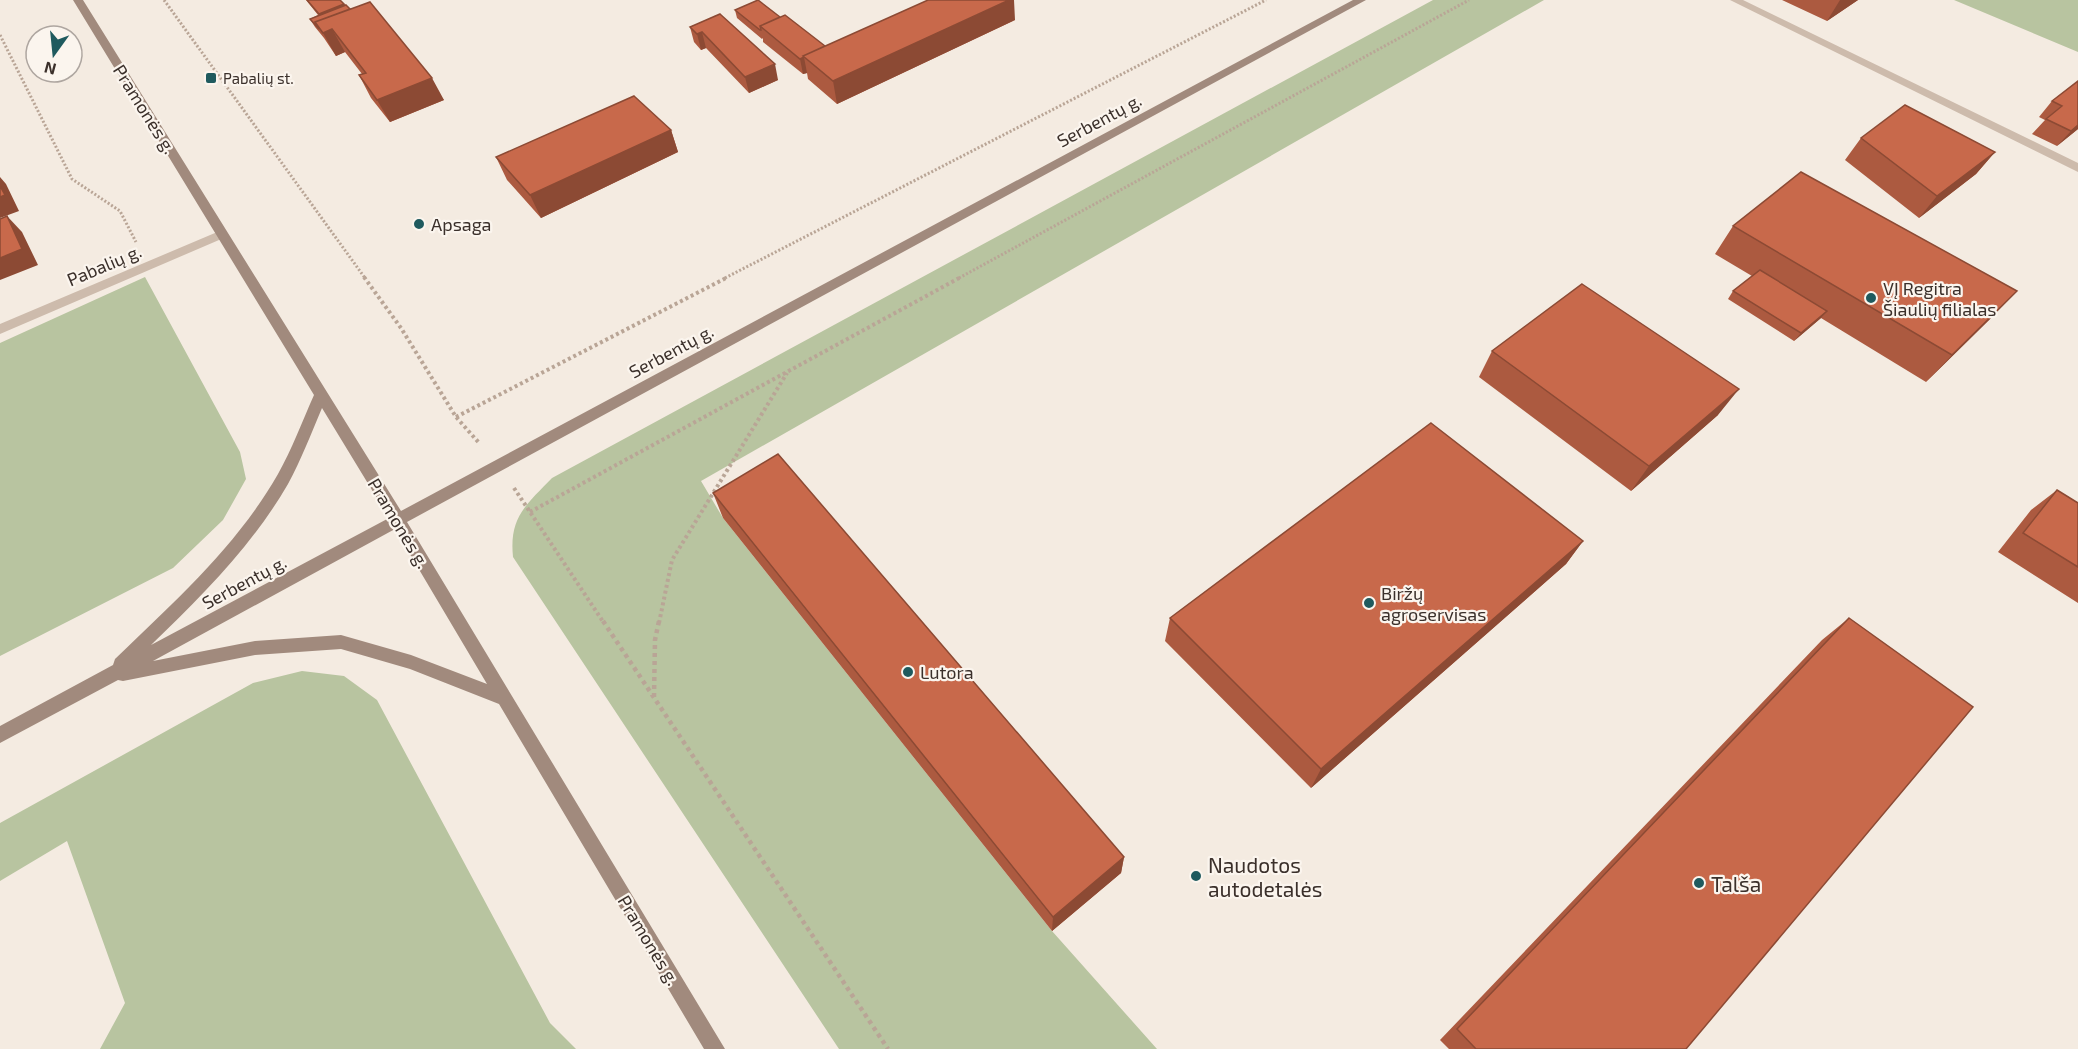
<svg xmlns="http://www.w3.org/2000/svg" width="2078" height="1049" viewBox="0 0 2078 1049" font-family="'Exo 2',sans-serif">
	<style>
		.green { fill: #b8c4a0 }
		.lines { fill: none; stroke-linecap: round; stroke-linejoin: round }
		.path-far2 { stroke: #b9a596; stroke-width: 3; stroke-dasharray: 2 2; stroke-linecap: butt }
		.path-far1 { stroke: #b9a596; stroke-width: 4; stroke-dasharray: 3 3; stroke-linecap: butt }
		.path { stroke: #b9a596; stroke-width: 4.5; stroke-dasharray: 4 4; stroke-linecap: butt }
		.street { fill: #cdbbac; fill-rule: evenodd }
		.secondary { fill: #a18a7d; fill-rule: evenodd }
		.wall { fill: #ac5a40 }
		.shaded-wall { fill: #8c4a34 }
		.building { fill: #c8694b; stroke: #8c4a34; stroke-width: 1.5 }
		.poi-dot { fill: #1f5a5e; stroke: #fbf5ee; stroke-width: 2 }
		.labels { text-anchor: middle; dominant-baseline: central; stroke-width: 4.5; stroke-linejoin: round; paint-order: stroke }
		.far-poi-label { font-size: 15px; fill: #3b302b; stroke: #fbf5ee; text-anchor: start }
		.street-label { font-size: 18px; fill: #3b302b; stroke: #fbf5ee }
		.poi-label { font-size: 18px; fill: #3b302b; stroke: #fbf5ee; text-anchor: start }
		.near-poi-label { font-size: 21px; fill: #3b302b; stroke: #fbf5ee; text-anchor: start }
	</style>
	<rect width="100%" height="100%" fill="#f4ebe1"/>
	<!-- green -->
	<path class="green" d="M1433,0H1544L701,481L723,518L1052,931L1157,1049H839L513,557C509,517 526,505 552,478Z
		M1955,0H2078V52L1954,0Z
		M145,277L240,452L246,479L223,520L173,568L0,656V343Z
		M302,671L344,676L377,700L550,1023L576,1049H100L125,1003L67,841L0,881V823L253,683Z"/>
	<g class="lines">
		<!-- path-far2 -->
		<path class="path-far2" d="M164,0L365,278
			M0,35L72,179L120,211L136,242
			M725,278L1266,0
			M959,278L1469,0"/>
		<!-- path-far1 -->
		<path class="path-far1" d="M364,277L401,328L456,417L480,444
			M456,417L728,277
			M514,488L604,623
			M530,512L961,277
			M659,623L672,560L787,373"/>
		<!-- path -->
		<path class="path" d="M603,621L888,1049
			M654,697L655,640L659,621"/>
		<!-- street -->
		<path class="street" d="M1730,0H1743L2078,163V172Z
			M222,230L228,234L226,237L0,334V324Z"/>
		<!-- secondary -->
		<path class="secondary" d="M73,0H83L401,511L1353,0H1366L407,522L725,1049H704L499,704L410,669L341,649L255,655L123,681L118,680L0,743V726L113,665L115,659C174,602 237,546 278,474C292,449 302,422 314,395ZM322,408L389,518L151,645C202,596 252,546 288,484C301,460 311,434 322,408ZM395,529L487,684L411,655L341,635L255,641L153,661Z"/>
	</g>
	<!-- wall -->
	<path class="wall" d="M306,0H340L345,6L444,100L390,122L371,98L359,75L362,74L345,52L336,56L324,38L315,27L310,19L318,15Z
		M1782,0H1858L1827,21Z
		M735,10L780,17L825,46L1015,20L837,104L808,79L807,73L803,74L763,42V38L762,39L737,18Z
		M720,14L778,80L749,93L706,48L701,50L694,42L690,27Z
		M2078,81V129L2057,146L2032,134L2045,120L2039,117L2052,101Z
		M671,130L678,152L541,218L507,180L496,157Z
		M1861,138L1995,152L1976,174L1919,218L1845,160Z
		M1733,226L1990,319L1926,382L1821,318L1794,341L1728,299L1733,291L1752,276L1715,254Z
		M1492,351L1718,415L1631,491L1479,377Z
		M2057,490L2078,503V603L1998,552L2031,510Z
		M713,493L1124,857L1121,873L1052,931L723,518Z
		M1583,541L1566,564L1311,788L1165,641L1170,618Z
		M1849,618L1686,1049H1449L1440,1040L1822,640Z"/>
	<!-- shaded-wall -->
	<path class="shaded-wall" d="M1009,0H1014L1015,20L837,104L833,81Z
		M1840,0H1858L1827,21Z
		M344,4L348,12L324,22L319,14Z
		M332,29L345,52L336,56L323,33Z
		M702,32L706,48L701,50L697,34Z
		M804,57L807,73L803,74L800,59Z
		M775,64L778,80L749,93L745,77Z
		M432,78L444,100L390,122L377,100Z
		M2078,125V129L2057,146L2071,131Z
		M671,130L678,152L541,218L530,195Z
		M1995,152L1976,174L1919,218L1937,196Z
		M0,177L6,184L19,211L0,218Z
		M7,216L22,232L38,265L0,280V258Z
		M2017,291L1990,319L1926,382L1952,355Z
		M1827,311L1821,318L1794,341L1801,333Z
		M1739,389L1718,415L1631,491L1649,466Z
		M1583,541L1566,564L1311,788L1321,769Z
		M1124,857L1121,873L1052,931L1053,917Z"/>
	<!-- building -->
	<path class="building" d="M307,0H340L344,4L319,14Z
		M758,0L780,17L760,26L761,30H760L735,10Z
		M928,0H1009L833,81L803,56Z
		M370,2L432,78L377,100L359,75L366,73L332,29L323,33L315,22Z
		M346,5L350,9L315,22L319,29L310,19Z
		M720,14L775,64L745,77L702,32L697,34L690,27Z
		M785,15L825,46L803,56L804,57L800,59L760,26Z
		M2078,81V125L2071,131L2046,119L2062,106L2052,101Z
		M634,96L671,130L530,195L496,157Z
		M1905,105L1995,152L1937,196L1861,138Z
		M1801,172L2017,291L1952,355L1733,226Z
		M0,186L5,195L0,197Z
		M7,216L22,249L0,258V219Z
		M1760,270L1827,311L1801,333L1733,291Z
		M1582,284L1739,389L1649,466L1492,351Z
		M1431,423L1583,541L1321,769L1170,618Z
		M778,454L1124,857L1053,917L713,493Z
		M2057,490L2078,503V567L2023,533Z
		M1849,618L1973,707L1686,1049H1476L1457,1029Z"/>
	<!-- markers -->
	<g class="poi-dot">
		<rect x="205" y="72" width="12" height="12" rx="3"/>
		<circle cx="419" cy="224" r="6"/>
		<circle cx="1871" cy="298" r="6"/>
		<circle cx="1369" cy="603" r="6"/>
		<circle cx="908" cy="672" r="6"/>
		<circle cx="1196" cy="876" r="6"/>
		<circle cx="1699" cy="883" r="6"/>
	</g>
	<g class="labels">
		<!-- far-poi labels -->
		<g class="far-poi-label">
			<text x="223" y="78">Pabalių st.</text>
		</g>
		<!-- street labels -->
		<g class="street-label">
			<text transform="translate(145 109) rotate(58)">Pramonės g.</text>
			<text transform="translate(1099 120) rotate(-28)">Serbentų g.</text>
			<text transform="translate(104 265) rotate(-23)">Pabalių g.</text>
			<text transform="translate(671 351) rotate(-28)">Serbentų g.</text>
			<text transform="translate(399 523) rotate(59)">Pramonės g.</text>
			<text transform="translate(244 582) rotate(-28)">Serbentų g.</text>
			<text transform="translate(649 940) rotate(59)">Pramonės g.</text>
		</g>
		<!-- poi labels -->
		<g class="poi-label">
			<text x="431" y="224">Apsaga</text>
			<text x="1883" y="288">VĮ Regitra<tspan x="1883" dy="21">Šiaulių filialas</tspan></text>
			<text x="1381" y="593">Biržų<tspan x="1381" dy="21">agroservisas</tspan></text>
			<text x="920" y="672">Lutora</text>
		</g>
		<!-- near-poi labels -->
		<g class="near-poi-label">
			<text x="1208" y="864">Naudotos<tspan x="1208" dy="24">autodetalės</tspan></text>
			<text x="1711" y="883">Talša</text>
		</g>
	</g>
	<!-- north arrow -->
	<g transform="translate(54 54) rotate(195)"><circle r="28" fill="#fbf5ee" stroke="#aea6a0" stroke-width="1.5"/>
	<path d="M0-4.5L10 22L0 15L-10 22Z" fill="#1f5a5e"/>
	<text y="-9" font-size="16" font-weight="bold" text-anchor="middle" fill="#3b302b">N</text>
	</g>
</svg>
